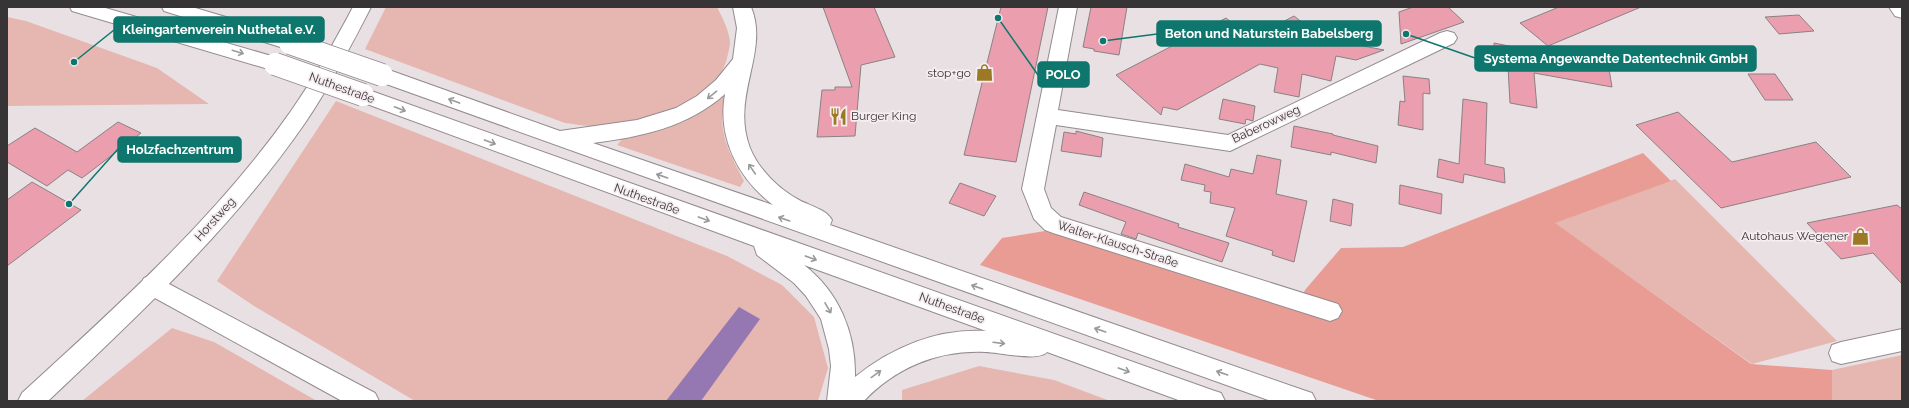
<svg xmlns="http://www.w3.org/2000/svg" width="1909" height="408" viewBox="0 0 1909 408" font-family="Raleway,sans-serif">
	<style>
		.green { fill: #e6b6b0 }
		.forest { fill: #e99c94 }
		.water { fill: #9577b2 }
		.building { fill: #eb9fae; stroke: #8a8183 }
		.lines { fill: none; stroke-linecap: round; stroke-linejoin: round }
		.minor-casing { stroke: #938b8f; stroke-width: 2 }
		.highway-casing { stroke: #938b8f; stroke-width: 2 }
		.minor { fill: #fff; fill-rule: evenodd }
		.highway { fill: #fff; fill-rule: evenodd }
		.highway-bridge-casing { stroke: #938b8f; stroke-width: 24; stroke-linecap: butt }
		.highway-bridge { stroke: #fff; stroke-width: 22 }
		.oneway { stroke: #9b9a9a }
		.labels { text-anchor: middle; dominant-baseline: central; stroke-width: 3.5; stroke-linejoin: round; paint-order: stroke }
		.poi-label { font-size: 12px; fill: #373436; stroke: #f6edf1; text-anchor: end }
		.street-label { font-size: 12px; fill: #373436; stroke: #f6edf1 }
		.leader { fill: none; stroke: #0f766e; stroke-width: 1.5 }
		.callout-dot { fill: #0f766e; stroke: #f6edf1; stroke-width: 1.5 }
		.callout { fill: #0f766e; stroke: #0f766e; stroke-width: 1.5 }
		.callout-label { font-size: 13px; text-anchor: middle; font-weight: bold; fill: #fff }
	</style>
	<rect width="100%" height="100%" fill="#e9e0e4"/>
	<!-- green -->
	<path class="green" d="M386,7H717C722,17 729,30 730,42C730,45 729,50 728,54C718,106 643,124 598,126C587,127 575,124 565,123L365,49Z
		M7,17L26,21L157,68L209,104L7,106Z
		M731,80C727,95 720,113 723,129C725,147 736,165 744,181L740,187L617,145L624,137L648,133L683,122L698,113L711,106Z
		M336,101L727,256L782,285L814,317L828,368L818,401H415L254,306L217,281Z
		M1675,179L1837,341L1752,364L1554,223Z
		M172,328L214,342L317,401H82Z
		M1902,355V401H1832V370Z
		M979,366L1054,380L1110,401H902V390Z"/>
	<!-- forest -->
	<path class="forest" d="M1643,153L1671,181L1555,223L1751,364L1832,370V401H1379L980,265L1002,238L1045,231L1296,309L1305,290L1341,248L1403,247Z"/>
	<!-- water -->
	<path class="water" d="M739,307L760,319L701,401H666Z"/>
	<!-- building -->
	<path class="building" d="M823,7H874L895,57L861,65L855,136L817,137L822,90H835V87H852Z
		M1001,7H1048L1016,162L964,155Z
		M1091,7H1127L1119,55L1094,51V49L1083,47Z
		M1413,7H1448L1464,22L1401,44L1399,12Z
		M1559,7H1641L1548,46L1520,23Z
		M1799,15L1814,31L1779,34L1765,17Z
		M1294,16L1322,38L1384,50L1356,60L1336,56L1331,81L1302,74L1299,97L1274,92L1278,68L1260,64L1177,110L1163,107L1161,115L1116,75L1226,18L1252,38Z
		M1494,43L1579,60V63L1609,69L1612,87L1534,73L1537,108L1510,103L1508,67L1495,65Z
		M1748,74H1775L1793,100H1765Z
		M1403,76L1429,79L1430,94L1423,93V130L1398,125L1400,101L1405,102Z
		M1223,99L1255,106L1253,121L1246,119L1245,124L1219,119Z
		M1463,99L1487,103L1485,164L1504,168L1505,183L1464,174L1463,183L1437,177L1439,159L1459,164Z
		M1678,112L1732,162L1816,142L1851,177L1721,208L1636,125Z
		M118,122L141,133L82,178L68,170L47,186L7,162V146L35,128L77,152Z
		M1294,126L1333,134V135L1378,146L1376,163L1331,152V155L1291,147Z
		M1076,131L1103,138L1101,157L1061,151L1064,132L1076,134Z
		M1257,155L1281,160L1276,194L1307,201L1294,262L1272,255L1273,251L1226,236L1235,208L1210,203L1211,192L1204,191L1205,185L1181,180L1185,164L1229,177L1231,169L1253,174Z
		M32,182L81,210L7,266V200Z
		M960,183L996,196L984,216L949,203Z
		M1400,185L1442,194L1441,214L1399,204Z
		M1084,192L1179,224L1178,227L1229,243L1222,262L1138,233L1136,239L1121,234L1126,222L1079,205Z
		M1333,199L1353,204L1351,226L1330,221Z
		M1897,205L1902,209V284L1873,253L1841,259L1807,223Z"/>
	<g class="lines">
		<defs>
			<path id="minor" d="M353,7H371C351,46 330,86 305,123C233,227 140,314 48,401H18L22,393C118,305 216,218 291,111C314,78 334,43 353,7Z
				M1059,7H1077L1058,110L1228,135L1440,33L1447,31L1454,33L1457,38L1454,43L1230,151L1056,125L1044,189L1051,208L1061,217L1338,304L1342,311L1338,318L1330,321L1053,233L1045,230L1034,219L1022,189Z
				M1889,7H1902V18L1895,16Z
				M1902,329V351L1841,364L1832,361L1829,353L1832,345L1841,342Z"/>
			<path id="highway" d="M70,7H102L282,59L285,64L282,69L275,71L72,11Z
				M162,7H192L297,38L300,43L297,48L290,50L164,11Z
				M733,7H751C770,52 730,96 750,148C759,170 779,189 799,200C810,206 826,209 832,220L830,225L1303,390L1312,393L1316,401H1271L375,80L372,75L375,70L382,68L389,70L560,131L637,120L676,108L697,96L716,80L733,59L737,28ZM725,94C717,139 739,179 773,205L593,143C641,137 688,127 725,94Z
				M363,88L1212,390L1221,393L1225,401H1181L1047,352C1039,362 998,352 985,352C939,350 896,367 864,401H827L831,366L829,349L821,319L806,296L794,283L757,255L754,246L356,100L353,95L356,90ZM804,265L986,331C938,328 892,347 855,377C856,333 839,292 804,265Z
				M152,275L375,393L379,401H342L144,292L140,285L144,278Z"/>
		</defs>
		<!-- minor casing -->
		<use href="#minor" class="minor-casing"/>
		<!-- highway casing -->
		<use href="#highway" class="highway-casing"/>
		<!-- minor -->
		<use href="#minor" class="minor"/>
		<!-- highway -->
		<use href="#highway" class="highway"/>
		<defs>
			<path id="highway-bridge" d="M290,43L382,75
				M275,64L363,95"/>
		</defs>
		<!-- highway-bridge casing -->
		<use href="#highway-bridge" class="highway-bridge-casing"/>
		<!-- highway-bridge -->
		<use href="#highway-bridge" class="highway-bridge"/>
	</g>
	<!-- one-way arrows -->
	<defs><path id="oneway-shaft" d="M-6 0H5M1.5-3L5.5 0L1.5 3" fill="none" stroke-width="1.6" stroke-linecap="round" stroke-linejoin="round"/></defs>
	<g class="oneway">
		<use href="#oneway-shaft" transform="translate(238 52) rotate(17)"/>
		<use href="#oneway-shaft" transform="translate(712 95) rotate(141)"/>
		<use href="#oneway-shaft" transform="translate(454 101) rotate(-160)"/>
		<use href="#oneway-shaft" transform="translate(400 109) rotate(21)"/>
		<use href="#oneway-shaft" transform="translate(490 142) rotate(20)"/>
		<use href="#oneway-shaft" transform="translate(752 169) rotate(-124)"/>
		<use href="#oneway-shaft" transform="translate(662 176) rotate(-161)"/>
		<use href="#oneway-shaft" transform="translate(704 219) rotate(20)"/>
		<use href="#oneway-shaft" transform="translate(784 219) rotate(-161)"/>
		<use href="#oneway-shaft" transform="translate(811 258) rotate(20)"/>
		<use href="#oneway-shaft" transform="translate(977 287) rotate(-161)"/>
		<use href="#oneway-shaft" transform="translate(828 308) rotate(60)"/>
		<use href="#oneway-shaft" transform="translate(1100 330) rotate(-161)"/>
		<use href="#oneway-shaft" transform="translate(999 343) rotate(7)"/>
		<use href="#oneway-shaft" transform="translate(1124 370) rotate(20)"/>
		<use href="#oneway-shaft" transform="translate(1222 373) rotate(-161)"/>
		<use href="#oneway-shaft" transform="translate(876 374) rotate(-36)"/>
	</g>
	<!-- icons -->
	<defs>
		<symbol id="shop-bare" viewBox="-9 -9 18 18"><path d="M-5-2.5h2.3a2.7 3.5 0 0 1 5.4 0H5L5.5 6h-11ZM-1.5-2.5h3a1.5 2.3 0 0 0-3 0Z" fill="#9c7924" stroke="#f6edf1" stroke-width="2.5" paint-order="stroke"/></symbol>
		<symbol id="restaurant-bare" viewBox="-9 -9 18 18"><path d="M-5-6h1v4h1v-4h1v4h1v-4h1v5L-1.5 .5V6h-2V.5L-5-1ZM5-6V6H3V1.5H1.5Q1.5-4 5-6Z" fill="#9c7924" stroke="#f6edf1" stroke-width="2.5" paint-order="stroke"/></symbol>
	</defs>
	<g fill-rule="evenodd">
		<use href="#shop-bare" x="972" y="60" width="25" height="25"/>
		<use href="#restaurant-bare" x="826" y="104" width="25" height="25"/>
		<use href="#shop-bare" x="1848" y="224" width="25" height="25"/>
	</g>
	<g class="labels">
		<!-- poi labels -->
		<g class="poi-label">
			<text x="971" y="73">stop+go</text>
			<text x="851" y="116" text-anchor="start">Burger King</text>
			<text x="1848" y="236">Autohaus Wegener</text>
		</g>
		<!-- street labels -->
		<g class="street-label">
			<text transform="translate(342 88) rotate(20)">Nuthestraße</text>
			<text transform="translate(1266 124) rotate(-25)">Baberowweg</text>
			<text transform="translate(647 199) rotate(20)">Nuthestraße</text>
			<text transform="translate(215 219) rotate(-48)">Horstweg</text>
			<text transform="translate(1118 244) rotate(18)">Walter-Klausch-Straße</text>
			<text transform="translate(952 308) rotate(20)">Nuthestraße</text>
		</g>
	</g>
	<!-- callouts -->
	<path class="leader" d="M74 62L114 30M1103 41L1157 34M1406 34L1475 58M998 18L1038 75M69 204L118 149"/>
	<g class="callout-dot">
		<circle cx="74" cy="62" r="4"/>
		<circle cx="1103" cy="41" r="4"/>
		<circle cx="1406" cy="34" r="4"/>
		<circle cx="998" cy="18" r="4"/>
		<circle cx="69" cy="204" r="4"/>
	</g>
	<g class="callout">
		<rect x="114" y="17" width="210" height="25" rx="4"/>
		<rect x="1157" y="21" width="224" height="25" rx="4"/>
		<rect x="1475" y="46" width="281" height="25" rx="4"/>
		<rect x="1038" y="62" width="51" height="25" rx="4"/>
		<rect x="118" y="137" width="123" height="25" rx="4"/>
	</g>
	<g class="callout-label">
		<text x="219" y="34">Kleingartenverein Nuthetal e.V.</text>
		<text x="1269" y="38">Beton und Naturstein Babelsberg</text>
		<text x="1616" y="63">Systema Angewandte Datentechnik GmbH</text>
		<text x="1063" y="79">POLO</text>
		<text x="180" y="154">Holzfachzentrum</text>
	</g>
	<!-- border -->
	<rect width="1909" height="408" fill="none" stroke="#373436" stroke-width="16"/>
</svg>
